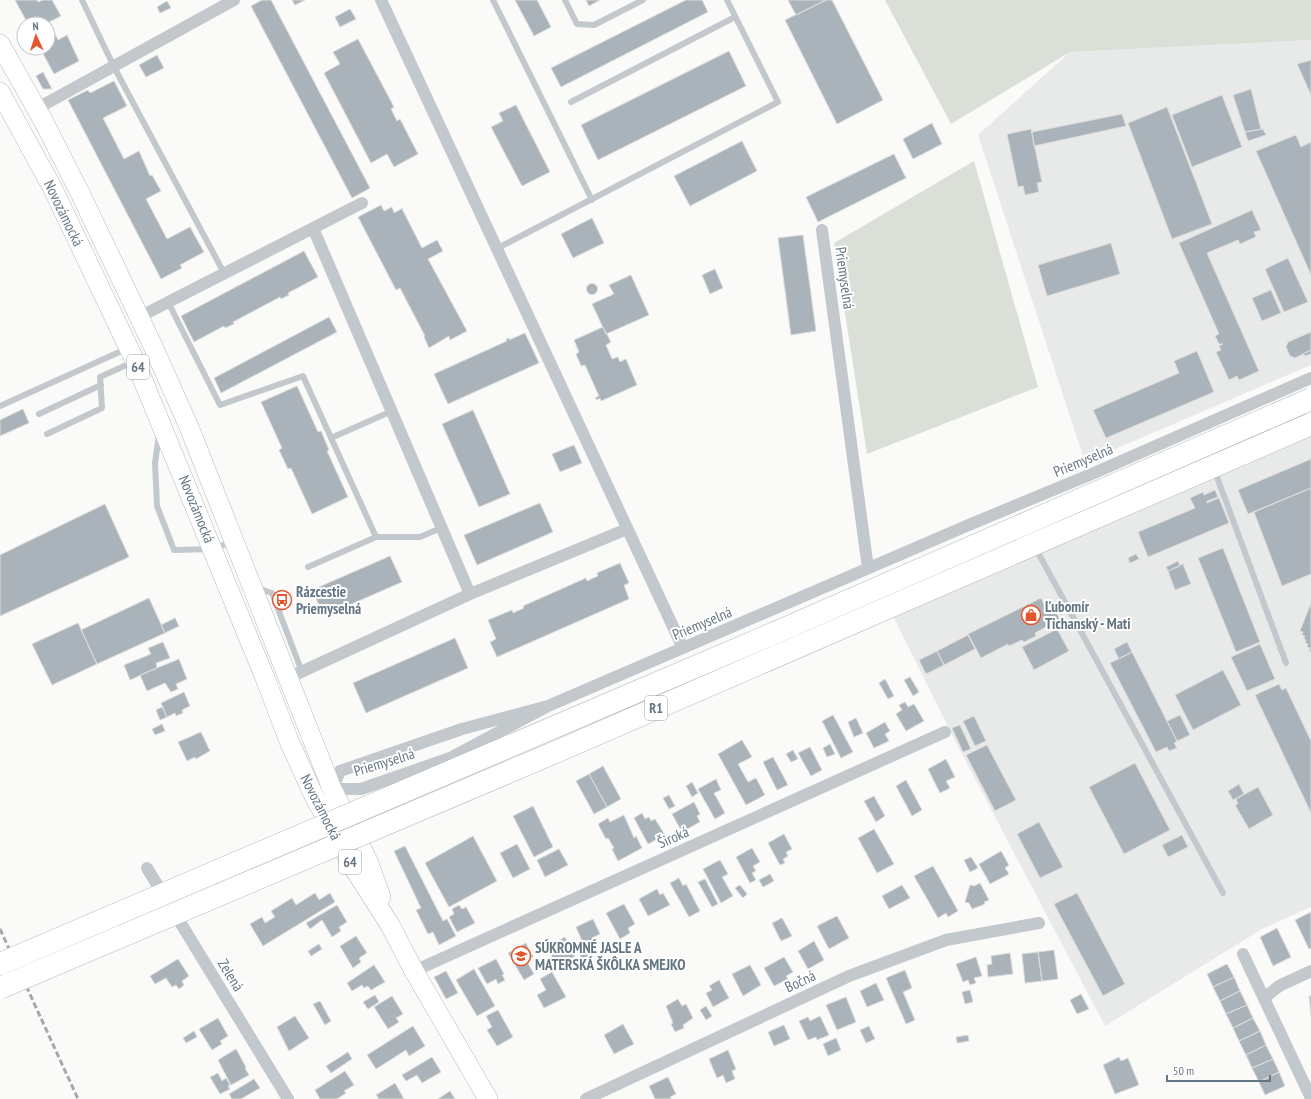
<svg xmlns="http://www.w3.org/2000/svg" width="1311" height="1099" viewBox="0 0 1311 1099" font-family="'PT Sans Narrow',sans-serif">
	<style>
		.built { fill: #e8e9e9 }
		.green { fill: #dadfd7 }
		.building { fill: #aab3b9; stroke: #dcdcda }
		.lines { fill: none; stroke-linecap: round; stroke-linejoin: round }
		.primary-casing { stroke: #b5babe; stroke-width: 20 }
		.lane { stroke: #c3c8cc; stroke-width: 6 }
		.street { stroke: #c3c8cc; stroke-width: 12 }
		.primary { stroke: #fff; stroke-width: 19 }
		.rail { stroke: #a2aab0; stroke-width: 3; stroke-dasharray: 6 3; stroke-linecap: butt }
		.highway-bridge-casing { stroke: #b4b9bd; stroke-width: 23; stroke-linecap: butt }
		.highway-bridge { stroke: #fff; stroke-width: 22 }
		.labels { text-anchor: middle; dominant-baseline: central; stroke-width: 4; stroke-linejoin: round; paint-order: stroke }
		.shield { fill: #fff; stroke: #939fa8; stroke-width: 1 }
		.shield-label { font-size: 14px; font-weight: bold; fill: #657683 }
		.street-label { font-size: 15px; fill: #657683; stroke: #fff }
		.poi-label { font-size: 15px; font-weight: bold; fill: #657683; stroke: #fff; text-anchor: start }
	</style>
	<rect width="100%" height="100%" fill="#fafaf8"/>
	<!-- built -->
	<path class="built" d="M1311,40V365L1085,462L978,135L1070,52Z
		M1311,424V907L1262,929L1105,1026L952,735L889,608Z"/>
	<!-- green -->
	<path class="green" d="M885,0H1311V40L1070,52L951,124Z
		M974,161L1038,387L867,454L834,243Z"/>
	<!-- building -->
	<path class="building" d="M15,0H37L38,2L43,0H52L61,16L49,22L58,40L67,35L79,61L54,74L40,48H48V24H28Z
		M262,0H271L370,188L352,198L251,6Z
		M292,0H305L295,5Z
		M515,0H537L551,27L534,36Z
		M586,0H600L589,6Z
		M686,0H702L708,12L561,87L551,68Z
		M788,0H826L796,15Z
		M826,0H832L883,100L837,124L785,20Z
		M167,1L171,8L160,13L157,7Z
		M350,9L356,19L340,27L335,17Z
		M358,39L394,107L391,109L397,121L400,119L418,154L394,167L387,154L371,163L324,73L340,64L333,52Z
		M729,51L746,86L598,160L581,125Z
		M157,55L164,68L146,77L139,65Z
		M1311,60V95L1297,64Z
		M43,72L52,89H43L36,76Z
		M114,81L127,106L103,118L124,159L139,151L150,176L152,175L161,191L146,199L167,239L190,227L204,252L180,265L182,268L161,279L68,100L88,90L90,93Z
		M1251,89L1261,129L1245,132L1233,95Z
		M1222,95L1242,147L1192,167L1172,115Z
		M516,105L550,172L522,186L491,127L503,121L499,113Z
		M1167,107L1212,224L1172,239L1128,123Z
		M1122,114L1126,126L1034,146L1032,132Z
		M932,123L942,144L913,159L903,139Z
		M1031,129L1042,182L1037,183L1039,192L1025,195L1023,186L1018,187L1007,134Z
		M1263,129L1266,135L1248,141L1245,132Z
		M1296,135L1301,147L1311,142V275L1256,151Z
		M742,141L757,171L690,206L674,176Z
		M894,154L906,178L818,222L806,197Z
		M381,205L384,211L392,207L394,213L403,208L402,209L422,248L437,240L443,251L428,259L467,331L450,340L449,336L429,348L424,337L425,336L400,288L396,290L358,217Z
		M1252,210L1261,230L1254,232L1256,237L1240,244L1238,240L1207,253L1259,371L1239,380L1237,376L1229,380L1216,352L1221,350L1219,346L1223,344H1219L1215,336L1219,334L1179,243Z
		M592,218L604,243L573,258L561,234Z
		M803,235L816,331L791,335L778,238Z
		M1111,243L1120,274L1047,296L1038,265Z
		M304,251L318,277L288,293L289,295L281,299L280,297L233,322L234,324L225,328L224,326L194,342L181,316Z
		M1288,258L1308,302L1284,312L1265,269Z
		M715,269L723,288L710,294L702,275Z
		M631,275L649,315L606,334L592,304L614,294L609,285Z
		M586.5 289a5.5 5.5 0 1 1 11 0a5.5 5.5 0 1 1-11 0Z
		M1271,290L1281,313L1262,321L1252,298Z
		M329,317L337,332L221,393L214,378Z
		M603,327L611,342L606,345L612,359L618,357L620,362L626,359L637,385L601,401L600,398L597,400L595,398L599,396L585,365L581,366L576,354L579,352L574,340Z
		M1311,332V350L1295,358L1290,356L1286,347L1288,342Z
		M525,333L539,363L448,404L434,374L507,341L506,339L509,338V340Z
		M1311,350V354L1304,356L1303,354Z
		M1197,351L1214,392L1106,438L1093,410L1179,373L1174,361Z
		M297,386L318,432L321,431L329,450L327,451L348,497L312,514L291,468L288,469L279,450L282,448L261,402Z
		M23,409L29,423L0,436V420Z
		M473,410L510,494L479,507L442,424Z
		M574,445L582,463L560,472L552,454Z
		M1311,459V488L1248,514L1238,490Z
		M1311,488V574L1282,586L1254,512Z
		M1215,490L1218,497L1207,501V503L1219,498L1229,523L1148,557L1138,532L1195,508L1190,498L1203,492L1204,495Z
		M540,503L553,532L477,565L464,535Z
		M105,504L129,557L0,616V555Z
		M1223,548L1260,642L1236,652L1198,558Z
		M1136,554L1139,559L1130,563L1128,558Z
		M390,556L402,582L324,616L312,590Z
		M1178,561L1180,566L1168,571L1166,567Z
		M620,563L629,583L624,585L629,599L497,657L490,642L496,639L488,620L512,610L513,613L524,608L523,606L586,578L587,581L598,576L597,573Z
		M1183,564L1191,584L1175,590L1168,571Z
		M149,598L165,633L97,664L81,630Z
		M1041,598L1048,612L1054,609L1060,619L1035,633L1036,636L1024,642L1022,640L1009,646L1008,644L981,658L968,634Z
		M1311,603V652L1309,651L1310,648L1307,647L1308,644L1305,643L1306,640L1304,639L1305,636L1302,635L1303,632L1300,631Z
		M175,618L179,626L165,633L161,625Z
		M78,623L97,664L52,685L32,644Z
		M1057,629L1069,651L1034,670L1022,647Z
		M968,635L975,649L944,665L937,651Z
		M455,638L468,668L366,713L353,683Z
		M163,642L170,658L156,663L157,668L130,680L124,665L151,654L148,648Z
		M1127,642L1132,652L1119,659L1114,649Z
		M1260,644L1275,679L1247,691L1231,657Z
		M937,651L944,665L926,674L919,660Z
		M1132,652L1177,741L1174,743L1177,748L1169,751L1167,747L1156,752L1110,663Z
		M179,659L187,679L176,684L178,689L171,692L165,683L147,691L140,675Z
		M1223,670L1241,705L1193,730L1175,695Z
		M910,677L919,692L913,696L904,680Z
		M885,679L894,696L888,699L879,683Z
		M1279,684L1282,690L1286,688L1311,741V813L1255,695Z
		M184,692L190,706L182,710L183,713L176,716L175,713L167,717L161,703Z
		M905,702L908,707L914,704L924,721L906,731L896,714L902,710L899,705Z
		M162,707L167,717L160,720L156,710Z
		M833,715L853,752L841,758L822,721Z
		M1180,715L1190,735L1177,741L1167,721Z
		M974,716L986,741L975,746L963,721Z
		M856,718L863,733L854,737L848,722Z
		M885,722L890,731L885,734L889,741L874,748L866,733Z
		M162,724L165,731L155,735L152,729Z
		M960,725L971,749L963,752L952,728Z
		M201,732L210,751L196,759L195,757L187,761L178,742Z
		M742,740L752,757L738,764L748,782L756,778L765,795L746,805L718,754Z
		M830,744L835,754L827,757L823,748Z
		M987,745L1016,800L995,811L966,755Z
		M810,747L822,770L811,776L798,753Z
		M793,750L798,759L791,762L786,754Z
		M773,757L788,785L777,790L763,762Z
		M946,759L955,777L946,781L950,788L940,793L928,769Z
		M1135,763L1170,830L1124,854L1089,787Z
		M603,766L621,799L607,807L589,774Z
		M589,774L607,807L594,814L576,781Z
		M716,779L721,790L714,793L725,813L715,819L698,789Z
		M906,780L922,810L912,816L896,786Z
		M692,782L698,793L692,797L686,786Z
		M1239,784L1244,794L1233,800L1228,791Z
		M1258,787L1273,815L1249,829L1235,805L1238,804L1236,799Z
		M669,795L675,806L669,809L663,798Z
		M874,796L885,816L876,822L864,801Z
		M694,802L700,814L697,816L700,822L682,832L672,814Z
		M533,806L553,847L534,857L513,816Z
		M642,813L645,819L649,817L651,821L655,819L665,835L648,844L634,818Z
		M624,815L634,838L636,836L642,848L618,861L612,849L614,848L608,838L606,839L598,824L608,818L610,822Z
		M1039,822L1063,867L1040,878L1017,834Z
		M874,829L894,864L877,873L858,838Z
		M784,834L792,849L786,852L788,856L783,859L785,863L780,865L768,843Z
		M1182,835L1188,847L1168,857L1162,845Z
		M473,836L497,881L449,907L425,863Z
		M517,844L530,869L513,878L500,853Z
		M405,846L443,921L447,919L456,936L439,945L433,932L428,934L416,910L421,908L394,851Z
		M752,848L760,862L753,866L756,871L752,873L756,880L750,883L736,857Z
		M559,849L568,865L545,877L537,860Z
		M1001,851L1009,865L1005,868L1009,874L990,884L979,864Z
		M971,857L978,868L970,872L964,860Z
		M720,860L728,874L722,877L733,896L721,903L703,869Z
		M933,866L958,911L948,917L946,913L938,918L914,876Z
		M770,874L774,881L763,887L759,880Z
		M679,878L683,886L686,884L700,911L689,917L670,883Z
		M705,879L718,904L712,907L698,882Z
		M980,883L989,900L984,902L985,904L972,909L969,903L965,902L970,885L974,886Z
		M740,885L747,894L743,898L735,888Z
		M902,885L910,898L889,909L882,896Z
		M657,889L660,895L663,893L670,905L648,916L639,899Z
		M315,893L319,900L330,893L335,902L263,946L250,924L262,917L265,923L275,917L271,911L292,898L296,905Z
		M1077,893L1125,984L1103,996L1054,904Z
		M624,904L635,924L628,928L630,933L620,939L606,913Z
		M337,905L347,922L339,927L341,931L332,937L322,920L310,929L306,923Z
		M459,905L462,909L466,907L475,923L457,932L449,917L454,914L452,909Z
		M1311,912V948L1309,949L1295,920Z
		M837,916L849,938L829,949L817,926Z
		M782,918L792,936L781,941L772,923Z
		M593,919L600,934L592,938L595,943L591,945L595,954L589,957L576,927Z
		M1277,928L1291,957L1273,966L1260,937Z
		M356,936L367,953L359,958L361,962L353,968L340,946Z
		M565,937L575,956L568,960L570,963L565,966L563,963L557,966L547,947Z
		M580,941L588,956L582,959L574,945Z
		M814,941L824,960L808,969L798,951Z
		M526,943L533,957L526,960L534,974L524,980L508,953Z
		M319,944L322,949L311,956L308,951Z
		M1054,950L1058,979L1042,981L1038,952Z
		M1038,952L1042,981L1025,983L1022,954Z
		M1010,953L1013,974L988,977L987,965L992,964L991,956Z
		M784,957L793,972L786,976L788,979L774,986L764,968Z
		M976,957L982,976L974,978L976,983L970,985L968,980L963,982L956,964Z
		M178,959L189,976L182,981L184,985L179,989L176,985L172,987L166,978L155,984L150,976Z
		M496,959L504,974L502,975L505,980L498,984L496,979L487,984L478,968Z
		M1227,964L1234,977L1213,987L1207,974Z
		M374,965L385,982L371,990L368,986L364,988L362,985L352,991L347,983Z
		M750,965L761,985L743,996L732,974Z
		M474,969L495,1006L477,1016L456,980Z
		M905,970L912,988L903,992L915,1020L906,1024L886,978Z
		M446,971L458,993L446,999L434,977Z
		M552,972L566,997L544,1008L537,995L546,990L540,979Z
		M1234,977L1240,991L1220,1001L1213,987Z
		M719,980L729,998L713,1007L706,993L712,990L709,986Z
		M876,983L884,1000L867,1007L860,991Z
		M970,990L973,1002L965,1004L962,992Z
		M1240,991L1247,1005L1226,1014L1220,1001Z
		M1081,994L1089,1009L1077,1014L1070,1000Z
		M375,995L379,1002L368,1009L363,1002Z
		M392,996L403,1014L396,1018L399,1022L388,1029L374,1007Z
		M1309,996H1311V1016Z
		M846,997L856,1022L837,1030L826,1005Z
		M678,999L682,1006L686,1004L693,1018L683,1025L684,1028L675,1032L671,1024L673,1023L666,1006Z
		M320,1001L331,1021L325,1025L313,1004Z
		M1247,1005L1253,1018L1233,1028L1226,1014Z
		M706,1006L712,1016L706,1020L700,1010Z
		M498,1010L513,1037L497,1046L487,1030L492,1027L486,1016Z
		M295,1016L309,1038L289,1051L277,1027Z
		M820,1016L829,1035L817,1040L816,1037L808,1040L799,1021L808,1017L810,1021Z
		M218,1018L228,1036L220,1041L222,1044L212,1050L199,1029Z
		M1253,1018L1260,1031L1239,1041L1233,1028Z
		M623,1024L634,1044L614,1054L604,1035Z
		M784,1025L790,1039L774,1046L768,1032Z
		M413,1026L425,1046L409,1056L406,1050L376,1069L367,1055Z
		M869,1026L875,1039L866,1043L860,1030Z
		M194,1031L197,1037L186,1043L183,1038Z
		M1260,1031L1266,1045L1246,1055L1239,1041Z
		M968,1035L969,1041L957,1043L956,1037Z
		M836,1038L841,1050L828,1056L823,1044Z
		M1266,1045L1273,1059L1252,1068L1246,1055Z
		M236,1049L246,1067L245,1068L249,1075L231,1085L218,1060Z
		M728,1050L736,1069L732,1071L735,1079L726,1083L723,1075L717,1078L709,1059Z
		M348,1052L352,1059L331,1073L326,1066Z
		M432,1057L441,1072L422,1083L417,1075L406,1081L402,1075Z
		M1119,1057L1121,1061L1128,1058L1139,1085L1115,1094L1103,1065Z
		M1273,1059L1279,1072L1259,1082L1252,1068Z
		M345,1071L354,1085L344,1091L346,1093L337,1099H320L315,1090Z
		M1279,1072L1285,1086L1265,1095L1259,1082Z
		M218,1073L222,1081L226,1078L230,1085L228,1086L230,1089L220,1094L210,1077Z
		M668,1077L676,1094L670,1097L671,1099H655L649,1086Z
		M254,1079L260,1088L241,1099H232L229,1094Z
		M395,1083L404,1099H379L376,1095Z
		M450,1091L455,1099H438Z"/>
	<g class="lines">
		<defs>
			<path id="primary" d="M0,44L45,124L81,195L152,344L189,427L332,789L368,861L381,897
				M0,92L53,189L135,361L265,678L289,741L314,796L353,867L390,925L414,971L488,1099"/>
		</defs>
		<!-- primary casing -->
		<use href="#primary" class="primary-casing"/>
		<!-- lane -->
		<path class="lane" d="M82,0L114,67L224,273
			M493,0L592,200
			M565,0L577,24L594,25L643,0
			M571,102L735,17
			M496,249L778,102L727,0
			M168,302L220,405L303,376L376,537
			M0,406L126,349
			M39,414L101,385
			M47,434L102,408L100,377L133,362
			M159,435L155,463L157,506L174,550L213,549L232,542
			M331,438L392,411
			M1214,469L1286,663
			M1035,547L1223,893
			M308,567L376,537H420L441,528
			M257,588L272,593L302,672"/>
		<!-- street -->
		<path class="street" d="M381,0L683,648
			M36,109L234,0
			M313,228L470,594
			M822,230L868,568
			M139,317L362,203
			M288,678L470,594L627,529
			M548,706L462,729L340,771L332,789H361L450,758L548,706L971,524L1094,473L1311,378
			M147,868L288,1099
			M1243,954L1311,1098
			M414,971L945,732
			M1264,998L1279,986L1311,971
			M586,1099L849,976L946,940L1039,923"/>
		<!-- primary -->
		<use href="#primary" class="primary"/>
		<!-- rail -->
		<path class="rail" d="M0,929L78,1099"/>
		<defs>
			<path id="highway-bridge" d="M0,964L779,631L1311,399
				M0,988L551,754L1311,424"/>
		</defs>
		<!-- highway-bridge casing -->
		<use href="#highway-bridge" class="highway-bridge-casing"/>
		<!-- highway-bridge -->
		<use href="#highway-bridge" class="highway-bridge"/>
	</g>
	<!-- icons -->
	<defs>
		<symbol id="bus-ring" viewBox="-11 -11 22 22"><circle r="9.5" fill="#fff" stroke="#e4572e" stroke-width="1.5"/><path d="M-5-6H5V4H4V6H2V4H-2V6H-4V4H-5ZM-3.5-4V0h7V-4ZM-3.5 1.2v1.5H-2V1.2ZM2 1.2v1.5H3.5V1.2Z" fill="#e4572e"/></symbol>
		<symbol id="shop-ring" viewBox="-11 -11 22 22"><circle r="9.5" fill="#fff" stroke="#e4572e" stroke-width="1.5"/><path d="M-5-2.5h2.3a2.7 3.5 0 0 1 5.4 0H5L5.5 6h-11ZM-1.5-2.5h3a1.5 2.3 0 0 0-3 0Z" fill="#e4572e"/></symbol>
		<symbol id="school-ring" viewBox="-11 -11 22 22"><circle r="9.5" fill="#fff" stroke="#e4572e" stroke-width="1.5"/><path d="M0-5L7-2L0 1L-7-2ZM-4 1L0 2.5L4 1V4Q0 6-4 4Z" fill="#e4572e"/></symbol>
	</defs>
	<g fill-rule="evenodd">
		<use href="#bus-ring" x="271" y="589" width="22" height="22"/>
		<use href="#shop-ring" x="1020" y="604" width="22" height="22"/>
		<use href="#school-ring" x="510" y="945" width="22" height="22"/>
	</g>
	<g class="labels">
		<!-- shield labels -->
		<g class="shield">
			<rect x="127" y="355" width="22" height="24" rx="3"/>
			<rect x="645" y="696" width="22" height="24" rx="3"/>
			<rect x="339" y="850" width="22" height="24" rx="3"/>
		</g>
		<g class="shield-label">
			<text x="138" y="367">64</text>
			<text x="656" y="708">R1</text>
			<text x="350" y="862">64</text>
		</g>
		<!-- street labels -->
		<g class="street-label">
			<text transform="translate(64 213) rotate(64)">Novozámocká</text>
			<text transform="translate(845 278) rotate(82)">Priemyselná</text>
			<text transform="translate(1083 460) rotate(-23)">Priemyselná</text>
			<text transform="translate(197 509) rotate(68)">Novozámocká</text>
			<text transform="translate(702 623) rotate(-23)">Priemyselná</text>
			<text transform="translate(384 762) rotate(-17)">Priemyselná</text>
			<text transform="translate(321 807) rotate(63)">Novozámocká</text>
			<text transform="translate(673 837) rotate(-24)">Široká</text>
			<text transform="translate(231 975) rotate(58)">Zelená</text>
			<text transform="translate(800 981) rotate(-25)">Bočná</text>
		</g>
		<!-- poi labels -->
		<g class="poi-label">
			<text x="296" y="591">Rázcestie<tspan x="296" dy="17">Priemyselná</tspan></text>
			<text x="1045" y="606">Ľubomír<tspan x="1045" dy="17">Tichanský - Mati</tspan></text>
			<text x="535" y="947">SÚKROMNÉ JASLE A<tspan x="535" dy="17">MATERSKÁ ŠKÔLKA SMEJKO</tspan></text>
		</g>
	</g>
	<!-- north arrow -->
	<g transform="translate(36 36) rotate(357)"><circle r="19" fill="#ffffff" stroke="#c1c8cd"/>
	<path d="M0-3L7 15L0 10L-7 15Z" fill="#e4572e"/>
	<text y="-6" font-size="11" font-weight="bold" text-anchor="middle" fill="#657683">N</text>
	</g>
	<!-- scale -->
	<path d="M1167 1075v6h103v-6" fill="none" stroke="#657683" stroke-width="2"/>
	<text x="1173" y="1075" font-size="12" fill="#657683" stroke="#ffffff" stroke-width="3" paint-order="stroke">50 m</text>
</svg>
